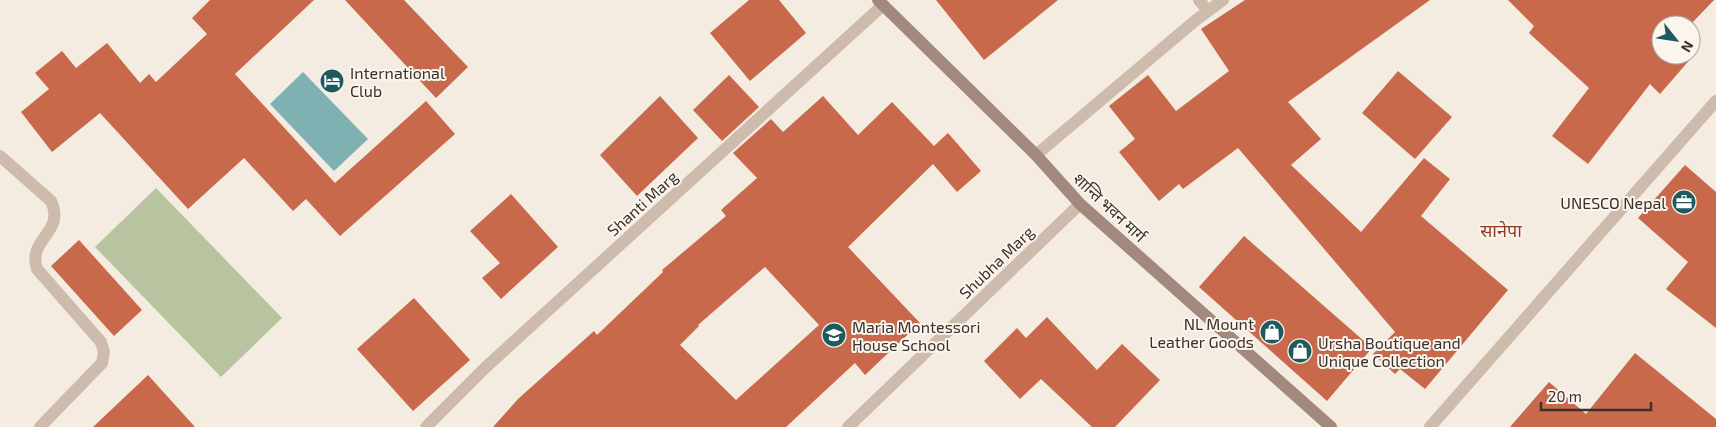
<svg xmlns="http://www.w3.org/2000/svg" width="1716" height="427" viewBox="0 0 1716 427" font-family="'Exo 2','Noto Sans Devanagari',sans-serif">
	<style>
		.green { fill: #b8c4a0 }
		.water { fill: #7fb0b2 }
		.building { fill: #c8694b; fill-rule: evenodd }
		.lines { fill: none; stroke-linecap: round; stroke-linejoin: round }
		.minor { stroke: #cdbbac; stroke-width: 12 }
		.secondary { stroke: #a18a7d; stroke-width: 12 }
		.labels { text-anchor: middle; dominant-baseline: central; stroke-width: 4; stroke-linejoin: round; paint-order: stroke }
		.poi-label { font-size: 16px; fill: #3b302b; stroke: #fbf5ee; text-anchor: start }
		.street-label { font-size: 16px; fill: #3b302b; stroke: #fbf5ee }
		.neighbourhood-label { font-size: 18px; fill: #8c3b22; stroke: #fbf5ee }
	</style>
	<rect width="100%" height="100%" fill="#f4ebe1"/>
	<!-- green -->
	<path class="green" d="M156,188L282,318L221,377L95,247Z"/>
	<!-- water -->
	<path class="water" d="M303,72L368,139L334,171L270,104Z"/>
	<!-- building -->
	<path class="building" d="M210,0H314L235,74L335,183L426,101L455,134L340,236L306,199L293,211L244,158L188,209L100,113L52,152L21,112L49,89L35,73L62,51L76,68L107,43L140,83L149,74L156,82L207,34L192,18Z
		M345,0H404L468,67L436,98Z
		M749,0H779L806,33L750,81L710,33Z
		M936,0H1058L984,60Z
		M1245,0H1430L1288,102L1321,139L1291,165L1361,232L1424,158L1450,179L1421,216L1508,290L1425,389L1400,369L1395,374L1373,354L1395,332L1238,148L1183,189L1179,184L1159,201L1119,152L1135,139L1109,106L1148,75L1176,111L1229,71L1201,29Z
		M1508,0H1714L1690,25H1661V55L1693,56L1660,94L1650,84L1588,164L1552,136L1589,88L1529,33L1534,26Z
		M1398,71L1452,117L1415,159L1362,113Z
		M729,75L759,107L722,141L693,110Z
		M660,96L698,138L637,196L600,155Z
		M823,96L858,135L892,102L934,146L948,133L981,171L957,192L933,164L848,247L920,323L865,375L855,363L786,427H493L518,399L594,331L597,335L663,272L662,270L726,216L721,210L757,178L733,153L771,119L783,132ZM765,267L819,325L736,400L680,345L699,326L698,325Z
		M1685,165L1716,192V328L1666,289L1688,262L1638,218Z
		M511,194L558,247L501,299L482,278L500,263L470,231Z
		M1244,236L1372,348L1327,401L1199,287Z
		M79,240L142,310L114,336L51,266Z
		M414,298L470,360L413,411L357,349Z
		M1047,317L1097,370L1122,344L1160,380L1115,427H1092L1041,379L1020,399L984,361L1017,328L1026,338Z
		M1635,353L1716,419V427H1510L1549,382L1586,414Z
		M148,375L195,427H93Z"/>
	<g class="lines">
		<!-- minor -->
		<path class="minor" d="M1199,0L1208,11
			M1036,155L1196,20L1223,0
			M0,156L51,201C66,233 27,238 37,269L101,342L104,352L102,363L40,427
			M426,427L486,367L882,6
			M848,427L1080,204
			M1430,427L1716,101"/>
		<!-- secondary -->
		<path class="secondary" d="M878,0L1036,155L1080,204L1331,427"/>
	</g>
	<!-- icons -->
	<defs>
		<symbol id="hotel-disc" viewBox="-11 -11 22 22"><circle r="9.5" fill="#1f5a5e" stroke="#fbf5ee"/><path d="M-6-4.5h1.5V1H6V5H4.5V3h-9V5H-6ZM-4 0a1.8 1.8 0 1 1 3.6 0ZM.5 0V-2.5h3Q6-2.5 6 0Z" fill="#fff"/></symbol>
		<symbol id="office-disc" viewBox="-11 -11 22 22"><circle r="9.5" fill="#1f5a5e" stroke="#fbf5ee"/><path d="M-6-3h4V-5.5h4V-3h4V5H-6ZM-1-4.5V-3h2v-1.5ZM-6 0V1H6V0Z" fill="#fff"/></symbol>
		<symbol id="shop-disc" viewBox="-11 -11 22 22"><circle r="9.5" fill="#1f5a5e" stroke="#fbf5ee"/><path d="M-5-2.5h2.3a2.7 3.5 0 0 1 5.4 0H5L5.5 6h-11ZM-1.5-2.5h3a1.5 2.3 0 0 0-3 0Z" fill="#fff"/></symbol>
		<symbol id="school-disc" viewBox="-11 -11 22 22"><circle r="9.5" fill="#1f5a5e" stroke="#fbf5ee"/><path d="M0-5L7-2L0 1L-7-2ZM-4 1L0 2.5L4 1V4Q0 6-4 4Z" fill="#fff"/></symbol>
	</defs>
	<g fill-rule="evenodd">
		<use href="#hotel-disc" x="318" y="67" width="28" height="28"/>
		<use href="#office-disc" x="1670" y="188" width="28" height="28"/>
		<use href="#shop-disc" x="1258" y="318" width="28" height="28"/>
		<use href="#school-disc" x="820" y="321" width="28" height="28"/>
		<use href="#shop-disc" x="1286" y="337" width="28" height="28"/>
	</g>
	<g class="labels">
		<!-- poi labels -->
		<g class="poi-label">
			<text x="350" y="72">International<tspan x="350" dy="18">Club</tspan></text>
			<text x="1666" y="202" text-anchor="end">UNESCO Nepal</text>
			<text x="1254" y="323" text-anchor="end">NL Mount<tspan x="1254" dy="18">Leather Goods</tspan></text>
			<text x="852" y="326">Maria Montessori<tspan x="852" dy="18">House School</tspan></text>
			<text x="1318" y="342">Ursha Boutique and<tspan x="1318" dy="18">Unique Collection</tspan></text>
		</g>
		<!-- street labels -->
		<g class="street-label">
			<text transform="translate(642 203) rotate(-42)">Shanti Marg</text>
			<text transform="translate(1110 207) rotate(43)">शान्ति भवन मार्ग</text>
			<text transform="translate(996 262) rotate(-44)">Shubha Marg</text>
		</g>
		<!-- neighbourhood labels -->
		<g class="neighbourhood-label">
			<text x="1501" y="230">सानेपा</text>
		</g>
	</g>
	<!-- north arrow -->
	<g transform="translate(1676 40) rotate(120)"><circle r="24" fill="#fbf5ee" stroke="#aea6a0"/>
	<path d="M0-4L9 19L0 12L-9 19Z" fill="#1f5a5e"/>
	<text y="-8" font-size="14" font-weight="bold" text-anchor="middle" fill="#3b302b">N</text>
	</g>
	<!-- scale -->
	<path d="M1541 402v8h110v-8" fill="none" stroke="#3b302b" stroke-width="2.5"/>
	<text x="1548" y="402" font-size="15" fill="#3b302b" stroke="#fbf5ee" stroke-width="4" paint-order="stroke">20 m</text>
</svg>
